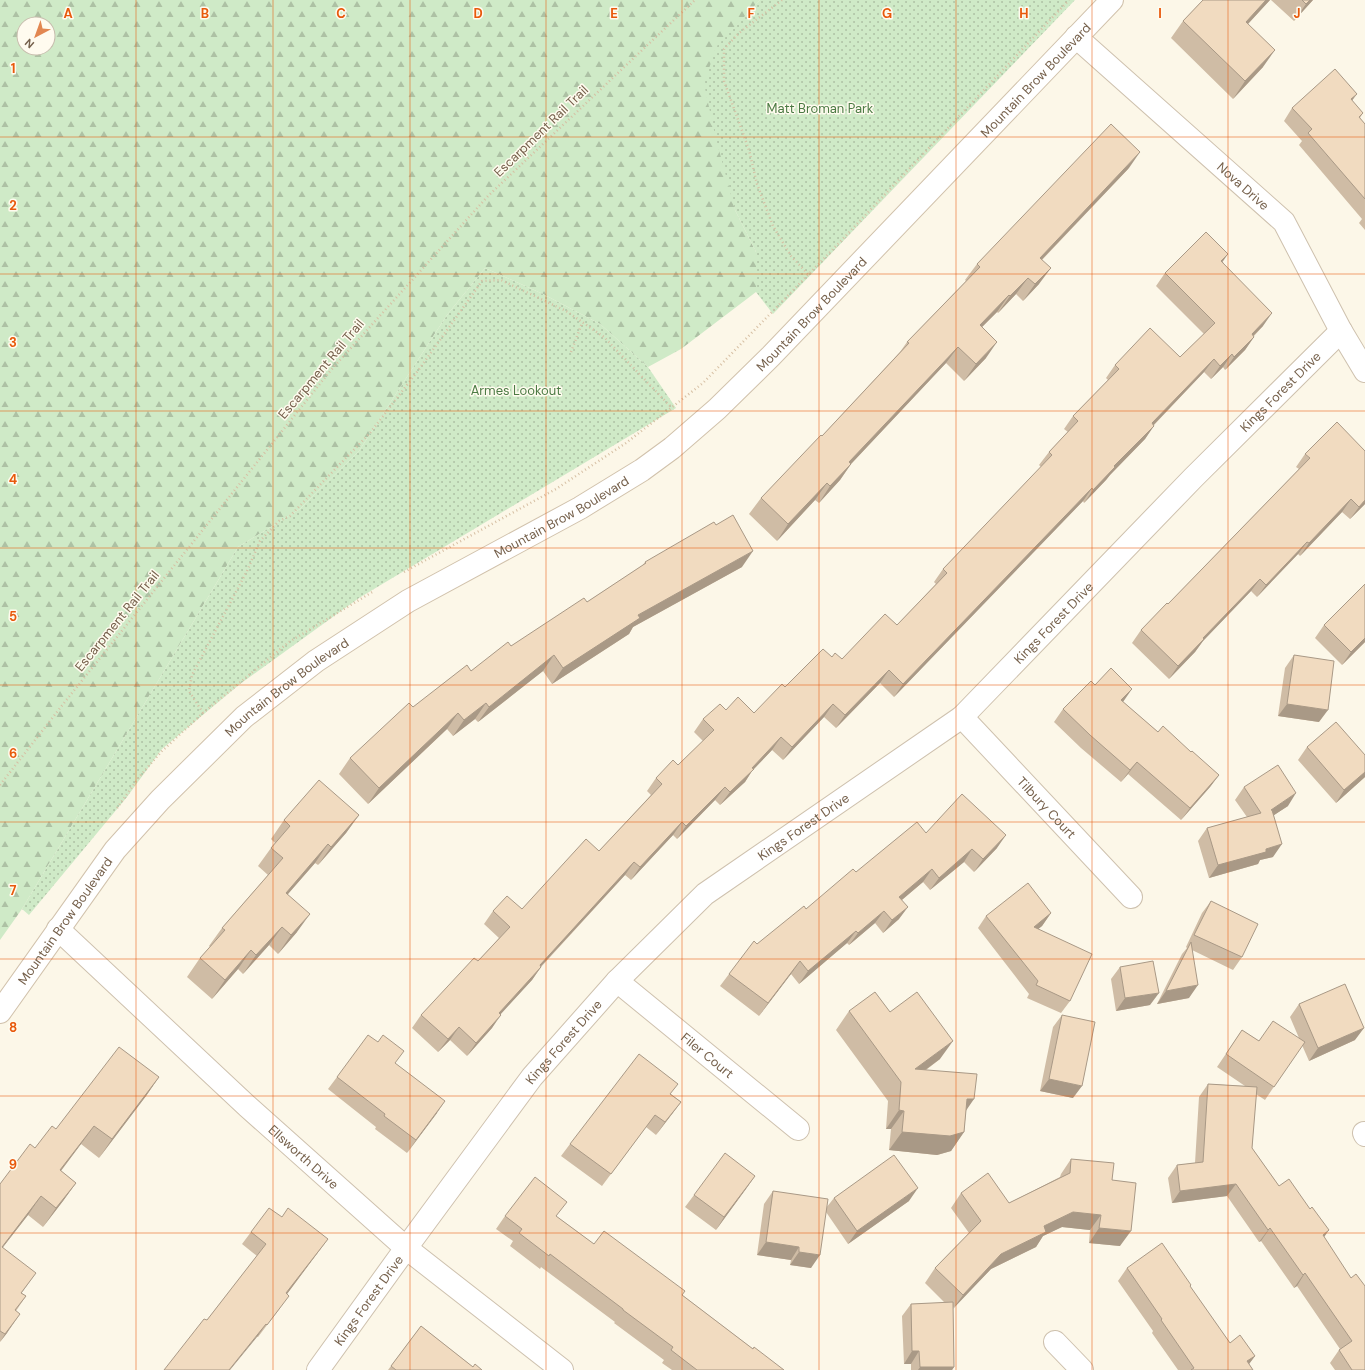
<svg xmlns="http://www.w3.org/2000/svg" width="1365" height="1370" viewBox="0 0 1365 1370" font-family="'DM Sans',sans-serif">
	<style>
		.forest { fill: url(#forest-firs); fill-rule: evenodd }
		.park { fill: url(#park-dots) }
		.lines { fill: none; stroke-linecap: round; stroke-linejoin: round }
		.minor-casing { stroke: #cec1ae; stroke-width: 24 }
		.secondary-casing { stroke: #d1c2ac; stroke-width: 24 }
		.path { stroke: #d6bfa3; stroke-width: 2.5; stroke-dasharray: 1 3; stroke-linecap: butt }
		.minor { stroke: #fff; stroke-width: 22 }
		.secondary { stroke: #fff; stroke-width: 22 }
		.wall { fill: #cfbca5 }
		.shaded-wall { fill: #a99986 }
		.building { fill: #f1dbc0; stroke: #a99986 }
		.grid { fill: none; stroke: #e8590c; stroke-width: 1; stroke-opacity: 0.55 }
		.labels { text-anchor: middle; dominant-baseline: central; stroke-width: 3; stroke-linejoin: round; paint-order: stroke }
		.street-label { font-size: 13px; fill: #76614c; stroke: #fffbef }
		.park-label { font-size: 13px; fill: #4c7b44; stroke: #fffbef }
		.grid-label { font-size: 13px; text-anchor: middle; font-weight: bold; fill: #e8590c; stroke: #fffbef; stroke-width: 3; stroke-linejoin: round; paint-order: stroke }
	</style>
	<defs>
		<pattern id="forest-firs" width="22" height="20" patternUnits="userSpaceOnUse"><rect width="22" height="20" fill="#cfeac7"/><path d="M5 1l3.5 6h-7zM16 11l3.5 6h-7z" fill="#adc1a4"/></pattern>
		<pattern id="park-dots" width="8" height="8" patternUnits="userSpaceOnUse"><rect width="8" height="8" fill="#cfeac7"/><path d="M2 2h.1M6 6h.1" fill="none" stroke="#adc1a4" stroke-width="1.8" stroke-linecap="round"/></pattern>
	</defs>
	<rect width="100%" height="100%" fill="#fcf7e8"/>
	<!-- forest -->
	<path class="forest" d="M0,0H760L717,47L735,210L756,252V292L681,349L648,367L600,324L543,294L485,268L447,315L359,451L300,509L238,547L22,909L0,940ZM24,24H48V48H24Z"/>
	<!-- park -->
	<path class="park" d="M760,0H1075L773,314L756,292V252L735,210L715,135L704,84L716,47Z
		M485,268L543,294L600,324L648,367L676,408L359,598L240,684L162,749L127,797L29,915L22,909L238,547L300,509L359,451L447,315Z"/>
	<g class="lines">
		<defs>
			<g id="minor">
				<path id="s1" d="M1076,37L1284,222L1341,331L1365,371"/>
				<path id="s2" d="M962,717L1131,897"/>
				<path id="s3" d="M58,929L247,1106L406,1248L562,1370"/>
				<path id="s4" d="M617,981L798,1129"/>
				<path d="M1364,1133L1365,1135"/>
				<path d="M1055,1342L1082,1370"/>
				<path id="s5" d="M318,1370L406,1248L532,1077L617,981L705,894L962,717L1193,478L1341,331"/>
			</g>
			<g id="secondary">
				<path id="s6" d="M0,1012L115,850L160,800L244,717L316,661L408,601L580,508L642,470L672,448L717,409L771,356L1112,0"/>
			</g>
		</defs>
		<!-- minor casing -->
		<use href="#minor" class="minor-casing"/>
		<!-- secondary casing -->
		<use href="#secondary" class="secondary-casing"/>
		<!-- path -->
		<path class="path" d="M782,0L739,33L724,49V81L749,150L757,184L773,226L791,256L808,274
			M571,352L582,323
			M404,572L556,489L626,443L703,383L839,243L1069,0
			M203,713L189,691L192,675L247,571L260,541L279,521L290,516L370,433L420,368L482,281L501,280L566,311L604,337L671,407
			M0,785L64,703L331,370L488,196L695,0
			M117,808L140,776L162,751L203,713L289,642L374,591"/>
		<!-- minor -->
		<use href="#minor" class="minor"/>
		<!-- secondary -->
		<use href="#secondary" class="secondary"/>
	</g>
	<!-- wall -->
	<path class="wall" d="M1203,0H1270L1248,24L1263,67L1233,99L1171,38L1183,21Z
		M1271,0H1313L1294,21Z
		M1352,101L1363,113L1360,118L1365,124V230L1359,223L1362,219L1299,145L1302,141L1284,121L1292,108Z
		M1129,168L1042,260L1039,284L1023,301L1016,294L998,313L997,312L982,327L986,358L964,381L946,363L851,464L840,480L819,503L815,500L777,541L749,514L761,498L822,436L900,352L907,342L966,281L965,280L977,264Z
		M1223,262L1263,326L1254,336V337L1245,350L1225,370L1223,367L1211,379L1204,372L1154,425L1145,439L1110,475L1106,480L1084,503L1083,501L894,697L880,683L836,728L824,717L783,760L772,750L752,771L745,782L720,805L715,800L677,839L673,835L631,880L625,875L541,967L532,980L500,1014L492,1028L467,1056L450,1040L438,1052L412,1028L421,1015L478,961L499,938L484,924L493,911L522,909L599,851L651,795L647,791L656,778L678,765L703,741L694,732L703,719L726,710L754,713L785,687L832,657L842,659L897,625L936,584L934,582L943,569L1041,467L1039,465L1049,452L1068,432L1064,429L1073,416L1108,380L1106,378L1115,365L1180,357L1204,334L1156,286L1165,273Z
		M1305,454L1365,504L1350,519L1342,512L1300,556L1298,554L1257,597L1251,591L1203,641L1195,652L1169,679L1132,643L1141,630L1168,604L1299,469L1296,467Z
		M645,562L742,567L633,627L629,634L552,684L543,671L478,722L475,719L453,736L447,729L368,804L339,774L350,758L413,707L511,646L587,602L642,566Z
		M1324,625L1365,642L1342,665L1315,638Z
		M1294,655L1319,722L1278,716L1285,668Z
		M1095,685L1123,702L1158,732L1191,752L1219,775L1210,787L1181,820L1128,774L1121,782L1081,748L1054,722L1063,709Z
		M1307,747L1365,755V777L1336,803L1298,760Z
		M1244,787L1288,806L1274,815L1273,857L1260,860L1258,864L1209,878L1198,841L1207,828L1247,817L1235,800Z
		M359,815L346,833L318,865L315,863L288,894L297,932L278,954L269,945L243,974L238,969L212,999L187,977L200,958L210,947L209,946L222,928L268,875L258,866L271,848L275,843L271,839L284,820Z
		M926,833L997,848L974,872L964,862L930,890L923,882L902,900L899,919L883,933L875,923L849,945L847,943L799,984L791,974L759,1016L720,986L729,974L757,944L806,909L856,872Z
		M1211,901L1242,957L1233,970L1192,950L1189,998L1157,1004L1182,954L1187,948L1186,947L1202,913Z
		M1051,913L1042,926L1038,929L1070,1001L1061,1013L1027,998L1029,994L978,928L986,916Z
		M1120,967L1150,1005L1116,1011L1111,979Z
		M1299,1004L1355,1040L1309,1061L1302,1045L1265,1100L1256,1094L1252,1148L1279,1186L1324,1237L1365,1370H1335L1330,1363L1339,1350L1340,1349L1297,1286L1294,1288L1261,1241L1259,1242L1227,1196L1172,1203L1168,1178L1177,1165L1195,1163L1199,1097L1208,1084L1245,1086L1217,1067L1242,1030L1259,1041L1299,1038L1290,1017Z
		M849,1011L890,1012L940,1059L926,1070L966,1111L964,1132L951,1151L937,1155L889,1150L891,1129H886L888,1101L836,1030Z
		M1062,1015L1073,1098L1040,1091L1053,1027Z
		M395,1064L437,1113L407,1153L375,1129L376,1127L328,1089L337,1077Z
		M159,1077L146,1096L99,1158L81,1144L61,1171L76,1183L63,1201L43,1227L28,1215L3,1247L22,1293L26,1296L16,1311L7,1333L0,1342V1184L35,1148L56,1129Z
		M671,1094L681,1102L672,1114L656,1135L646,1127L602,1186L561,1156L570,1144Z
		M1071,1159L1112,1180L1120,1246L1089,1243L1090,1230L1062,1227L1043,1236L1036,1247L991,1269L953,1308L954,1367L952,1370H911V1364H904L902,1316L911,1304L945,1303L925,1283L935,1268L969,1233L951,1208L961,1193L1009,1203L1060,1177L1061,1174Z
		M755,1176L716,1230L685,1207L694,1195Z
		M773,1191L826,1208L834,1198L909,1201L848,1244L826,1212L811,1268L790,1265L791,1260L757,1255L764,1204Z
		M505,1216H556L594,1244L682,1295L753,1349L784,1370H672L662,1363L664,1360L614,1323L615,1322L541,1267L540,1269L510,1246L513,1241L496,1229Z
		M282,1217L328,1239L287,1294L280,1308L258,1337L207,1320L257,1256L242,1244L251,1232Z
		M1127,1268L1190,1287L1230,1343L1255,1356L1249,1364L1253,1370H1178L1152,1333L1153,1331L1118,1281Z
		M421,1326L473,1367L482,1370H388Z"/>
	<!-- shaded-wall -->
	<path class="shaded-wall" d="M1266,0H1270L1234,39L1246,22Z
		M1310,0H1313L1294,21L1306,4Z
		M1275,50L1263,67L1233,99L1245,81Z
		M1357,94L1348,106L1351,99Z
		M1140,152L1129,168L1028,274L1040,258Z
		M1228,254L1219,267L1221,261Z
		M1051,268L1039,284L1023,301L1035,284Z
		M1028,278L1016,294L998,313L1010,296Z
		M1009,295L997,312L968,341L980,325Z
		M1272,313L1263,326L1242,347L1252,334Z
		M1254,337L1245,350L1225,370L1234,357Z
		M997,342L986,358L964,381L976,364Z
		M958,347L946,363L851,464L840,480L819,503L830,486L849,462Z
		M1232,354L1223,367L1211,379L1220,366Z
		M1214,359L1204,372L1143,436L1152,423Z
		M1154,426L1145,439L1110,475L1106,480L1084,503L1093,490L1114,466Z
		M827,483L815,500L777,541L788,524Z
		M1092,488L1083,501L894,697L903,684Z
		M1351,499L1342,512L1300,556L1309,543Z
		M1365,500V504L1350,519L1359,507Z
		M1307,542L1298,554L1257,597L1266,585Z
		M753,551L742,567L633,627L629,634L552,684L563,668L638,615Z
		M1260,579L1251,591L1203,641L1195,652L1169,679L1178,666L1203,638Z
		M1365,638V642L1342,665L1351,652Z
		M554,655L543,671L478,722L489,707Z
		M889,670L880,683L836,728L845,715Z
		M1132,689L1123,702L1112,713L1121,700Z
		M486,703L475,719L453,736L464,720Z
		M833,704L824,717L783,760L792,747Z
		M1287,704L1328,710L1319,722L1278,716Z
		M458,713L447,729L368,804L379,788Z
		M781,737L772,750L752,771L745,782L720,805L730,792Z
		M1137,762L1128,774L1121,782L1130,770Z
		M1365,772V777L1336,803L1344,790Z
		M1219,775L1210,787L1181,820L1190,808Z
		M725,787L715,800L677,839L686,826Z
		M1296,793L1288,806L1262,823L1271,810Z
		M359,815L346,833L318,865L331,847Z
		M682,822L673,835L631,880L640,867Z
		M1006,835L997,848L974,872L983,859Z
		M328,844L315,863L273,911L286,893Z
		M1282,844L1273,857L1260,860L1258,864L1209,878L1218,865L1266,849Z
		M972,849L964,862L930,890L939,878Z
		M634,862L625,875L530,978L540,965Z
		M932,869L923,882L891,909L899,897Z
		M908,907L899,919L883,933L892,920Z
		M884,911L875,923L849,945L858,933Z
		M1051,913L1042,926L1025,940L1034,927Z
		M310,914L297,932L278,954L291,935Z
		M282,927L269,945L243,974L256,955Z
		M856,931L847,943L799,984L808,971Z
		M251,950L238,969L212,999L225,980Z
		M800,961L791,974L759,1016L768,1003Z
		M541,967L532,980L490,1026L499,1013Z
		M1198,985L1189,998L1157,1004L1166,991Z
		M1159,993L1150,1005L1116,1011L1125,998Z
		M501,1015L492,1028L467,1056L476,1043Z
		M459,1027L450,1040L438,1052L448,1039Z
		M1364,1028L1355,1040L1309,1061L1318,1048Z
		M953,1041L940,1059L902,1087L915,1069Z
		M159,1077L146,1096L99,1158L112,1139Z
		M1049,1079L1082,1086L1073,1098L1040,1091Z
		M967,1099H974L961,1118Z
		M445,1101L437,1113L407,1153L416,1140Z
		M681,1102L672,1114L656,1135L665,1122Z
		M899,1110L904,1111L891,1129H886Z
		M94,1126L81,1144L47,1189L60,1170Z
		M902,1132H964L951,1151L937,1155L889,1150Z
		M755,1176L746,1189L716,1230L724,1217Z
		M76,1183L63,1201L43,1227L56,1208Z
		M1236,1184L1227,1196L1172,1203L1180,1191Z
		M918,1188L909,1201L848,1244L857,1231Z
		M41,1196L28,1215L0,1251V1250Z
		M1073,1212L1101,1215L1090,1230L1062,1227L1043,1236L1036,1247L991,1269L952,1310L963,1295L1001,1254L1044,1226Z
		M1099,1228L1131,1231L1120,1246L1089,1243Z
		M1270,1228L1261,1241L1259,1242L1268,1230Z
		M1329,1230L1320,1243L1323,1235Z
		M328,1239L319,1251L278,1306L286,1293Z
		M766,1242L799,1247L791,1260L757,1255Z
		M799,1252L820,1255L811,1268L790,1265Z
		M36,1273L23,1291L8,1311L21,1293Z
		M1305,1273L1297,1286L1294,1288L1303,1275Z
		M20,1314L7,1333L0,1342L5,1334Z
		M266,1324L257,1337L230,1370H229Z
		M912,1351H919L911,1364H904Z
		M1255,1356L1246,1368L1247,1361Z
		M920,1367H954L952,1370H918Z"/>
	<!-- building -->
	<path class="building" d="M1203,0H1266L1246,22L1275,50L1245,81L1183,21Z
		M1302,0H1310L1306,4Z
		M1335,69L1357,94L1351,99L1363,113L1359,117L1365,124V199L1308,133L1312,129L1292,108Z
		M1111,124L1140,152L1040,258L1051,268L1035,284L1028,278L1010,296L1009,295L980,325L997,342L976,364L958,347L849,462L851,464L830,486L827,483L788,524L761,498L821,435L822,436L909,343L907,342L980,267L977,264Z
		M1206,232L1228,254L1221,261L1272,313L1252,334L1254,337L1234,357L1232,354L1220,366L1214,359L1152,423L1154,426L1114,466L1115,467L1093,490L1092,488L903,684L889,670L845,715L833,704L792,747L781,737L752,768L754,769L730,792L725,787L686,826L682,822L640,867L634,862L540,965L541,967L499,1013L501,1015L476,1043L459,1027L448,1039L421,1015L474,958L478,961L510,927L493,911L507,896L522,909L586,839L599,851L662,784L656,778L673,760L678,765L714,730L703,719L720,704L726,710L738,697L754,713L782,684L785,687L823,649L832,657L835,653L842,659L885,614L897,625L947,573L943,569L1052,455L1049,452L1078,421L1073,416L1119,369L1115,365L1150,328L1180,357L1215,323L1165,273Z
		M1337,422L1365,451V500L1359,507L1351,499L1309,543L1307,542L1266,585L1260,579L1203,638L1204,639L1178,666L1141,630L1167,603L1168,604L1310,458L1305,454Z
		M733,515L753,551L638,615L640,618L563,668L554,655L489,707L486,703L464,720L458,713L379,788L350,758L409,703L413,707L467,665L471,671L508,642L511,646L584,598L587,602L646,563L645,562L714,522L716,525Z
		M1365,584V638L1351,652L1324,625Z
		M1294,655L1334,661L1328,710L1287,704Z
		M1111,668L1132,689L1121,700L1158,732L1163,726L1191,752L1192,751L1219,775L1190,808L1137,762L1130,770L1090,735L1063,709L1091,681L1095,685Z
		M1336,722L1365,755V772L1344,790L1307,747Z
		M1278,765L1296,793L1271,810H1272L1282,844L1266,849V852L1218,865L1207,828L1261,813L1244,787Z
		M319,780L359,815L331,847L328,844L286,893L310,914L291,935L282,927L256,955L251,950L225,980L200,958L225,930L222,928L283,858L271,848L290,826L284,820Z
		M962,794L1006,835L983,859L972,849L939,878L932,869L899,897L908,907L892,920L884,911L858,933L856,931L808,971L800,961L768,1003L729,974L754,941L757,944L804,906L806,909L853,869L856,872L917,822L926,833Z
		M1028,883L1051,913L1034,927L1092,954L1070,1001L1036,985L1038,981L986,916Z
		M1211,901L1258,924L1242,957L1194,935Z
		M1191,942L1198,985L1166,991Z
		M1153,961L1159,993L1125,998L1120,967Z
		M1345,984L1364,1028L1318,1048L1299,1004Z
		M875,992L890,1012L917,992L953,1041L915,1069L977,1074L974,1099H967L964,1132L950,1136L902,1132L904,1111L899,1110L901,1082L849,1011Z
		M1062,1015L1095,1022L1082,1086L1049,1079Z
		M1273,1021L1305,1042L1274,1087L1226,1054L1242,1030L1259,1041Z
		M368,1035L378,1042L383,1035L404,1051L395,1063L445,1101L416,1140L384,1116L385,1114L337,1077Z
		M119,1047L159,1077L112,1139L94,1126L60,1170L76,1183L56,1208L41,1196L2,1247L36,1273L21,1293L26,1296L15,1310L20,1314L5,1334L0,1331V1184L30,1144L35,1148L52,1126L56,1129Z
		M639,1054L678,1084L670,1094L681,1102L665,1122L655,1115L611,1174L570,1144Z
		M1208,1084L1257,1087L1252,1148L1279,1186L1289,1179L1310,1209L1312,1207L1329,1230L1323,1235L1351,1278L1356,1274L1365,1286V1370H1352L1339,1350L1352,1341L1305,1273L1303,1275L1270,1228L1268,1230L1236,1184L1180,1191L1177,1165L1203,1162Z
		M725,1153L755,1176L724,1217L694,1195Z
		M894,1155L918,1188L857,1231L834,1198Z
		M1071,1159L1114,1163L1112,1180L1136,1183L1131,1231L1099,1228L1101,1215L1073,1212L1044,1226L1046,1232L1001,1254L963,1295L935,1268L981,1221L961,1193L988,1173L1009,1203L1070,1173Z
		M535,1177L567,1202L556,1216L594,1244L604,1231L685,1291L682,1295L753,1349L754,1347L784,1370H697L671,1350L673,1347L623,1310V1309L550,1254L549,1256L519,1233L522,1229L505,1216Z
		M773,1191L828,1199L820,1255L799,1252V1247L766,1242Z
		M269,1208L282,1217L288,1208L328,1239L286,1293L289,1296L267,1325L266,1324L229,1370H164L204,1319L207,1320L266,1244L251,1232Z
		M1162,1243L1191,1285L1190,1286L1230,1343L1240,1335L1255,1356L1247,1361L1253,1370H1191L1194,1368L1161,1320L1162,1319L1127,1268Z
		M953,1302L954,1367H920L919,1351H912L911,1304Z
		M421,1326L473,1367L475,1364L482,1370H396L391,1366Z"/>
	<!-- grid -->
	<path class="grid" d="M136,0V1370M273,0V1370M410,0V1370M546,0V1370M682,0V1370M819,0V1370M956,0V1370M1092,0V1370M1228,0V1370M0,137H1365M0,274H1365M0,411H1365M0,548H1365M0,685H1365M0,822H1365M0,959H1365M0,1096H1365M0,1233H1365"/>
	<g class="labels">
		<!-- street labels -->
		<g class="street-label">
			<text stroke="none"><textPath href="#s6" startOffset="1408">Mountain Brow Boulevard</textPath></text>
			<text transform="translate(541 131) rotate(-44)">Escarpment Rail Trail</text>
			<text stroke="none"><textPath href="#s1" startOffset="224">Nova Drive</textPath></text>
			<text stroke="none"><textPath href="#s6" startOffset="1084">Mountain Brow Boulevard</textPath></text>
			<text transform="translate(321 369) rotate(-50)">Escarpment Rail Trail</text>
			<text stroke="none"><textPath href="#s5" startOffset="1382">Kings Forest Drive</textPath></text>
			<text stroke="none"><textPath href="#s6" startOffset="760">Mountain Brow Boulevard</textPath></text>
			<text transform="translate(117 621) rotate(-51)">Escarpment Rail Trail</text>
			<text stroke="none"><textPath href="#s5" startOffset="1058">Kings Forest Drive</textPath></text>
			<text stroke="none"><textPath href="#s6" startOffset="436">Mountain Brow Boulevard</textPath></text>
			<text stroke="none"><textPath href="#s2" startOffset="124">Tilbury Court</textPath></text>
			<text stroke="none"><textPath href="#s5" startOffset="734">Kings Forest Drive</textPath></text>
			<text stroke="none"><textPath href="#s6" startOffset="112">Mountain Brow Boulevard</textPath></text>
			<text stroke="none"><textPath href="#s5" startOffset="410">Kings Forest Drive</textPath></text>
			<text stroke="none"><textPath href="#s4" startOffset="117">Filer Court</textPath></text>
			<text stroke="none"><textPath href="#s3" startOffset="335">Ellsworth Drive</textPath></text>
			<text stroke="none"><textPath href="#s5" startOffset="86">Kings Forest Drive</textPath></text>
		</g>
		<!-- park labels -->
		<g class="park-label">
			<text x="820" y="108">Matt Broman Park</text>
			<text x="516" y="390">Armes Lookout</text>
		</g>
	</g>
	<g class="grid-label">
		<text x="68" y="18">A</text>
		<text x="205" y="18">B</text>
		<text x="341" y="18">C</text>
		<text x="478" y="18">D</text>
		<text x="614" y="18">E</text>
		<text x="751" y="18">F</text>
		<text x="887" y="18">G</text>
		<text x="1024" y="18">H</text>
		<text x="1160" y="18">I</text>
		<text x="1297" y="18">J</text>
		<text x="13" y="73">1</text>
		<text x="13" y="210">2</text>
		<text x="13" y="347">3</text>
		<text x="13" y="484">4</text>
		<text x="13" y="621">5</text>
		<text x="13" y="758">6</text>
		<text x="13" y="895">7</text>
		<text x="13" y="1032">8</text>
		<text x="13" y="1169">9</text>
	</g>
	<!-- north arrow -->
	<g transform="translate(36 36) rotate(221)"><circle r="19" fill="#fffbef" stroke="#c8bdae"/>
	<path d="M0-3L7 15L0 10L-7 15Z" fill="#e28751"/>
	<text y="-6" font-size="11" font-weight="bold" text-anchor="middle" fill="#76614c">N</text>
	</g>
</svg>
